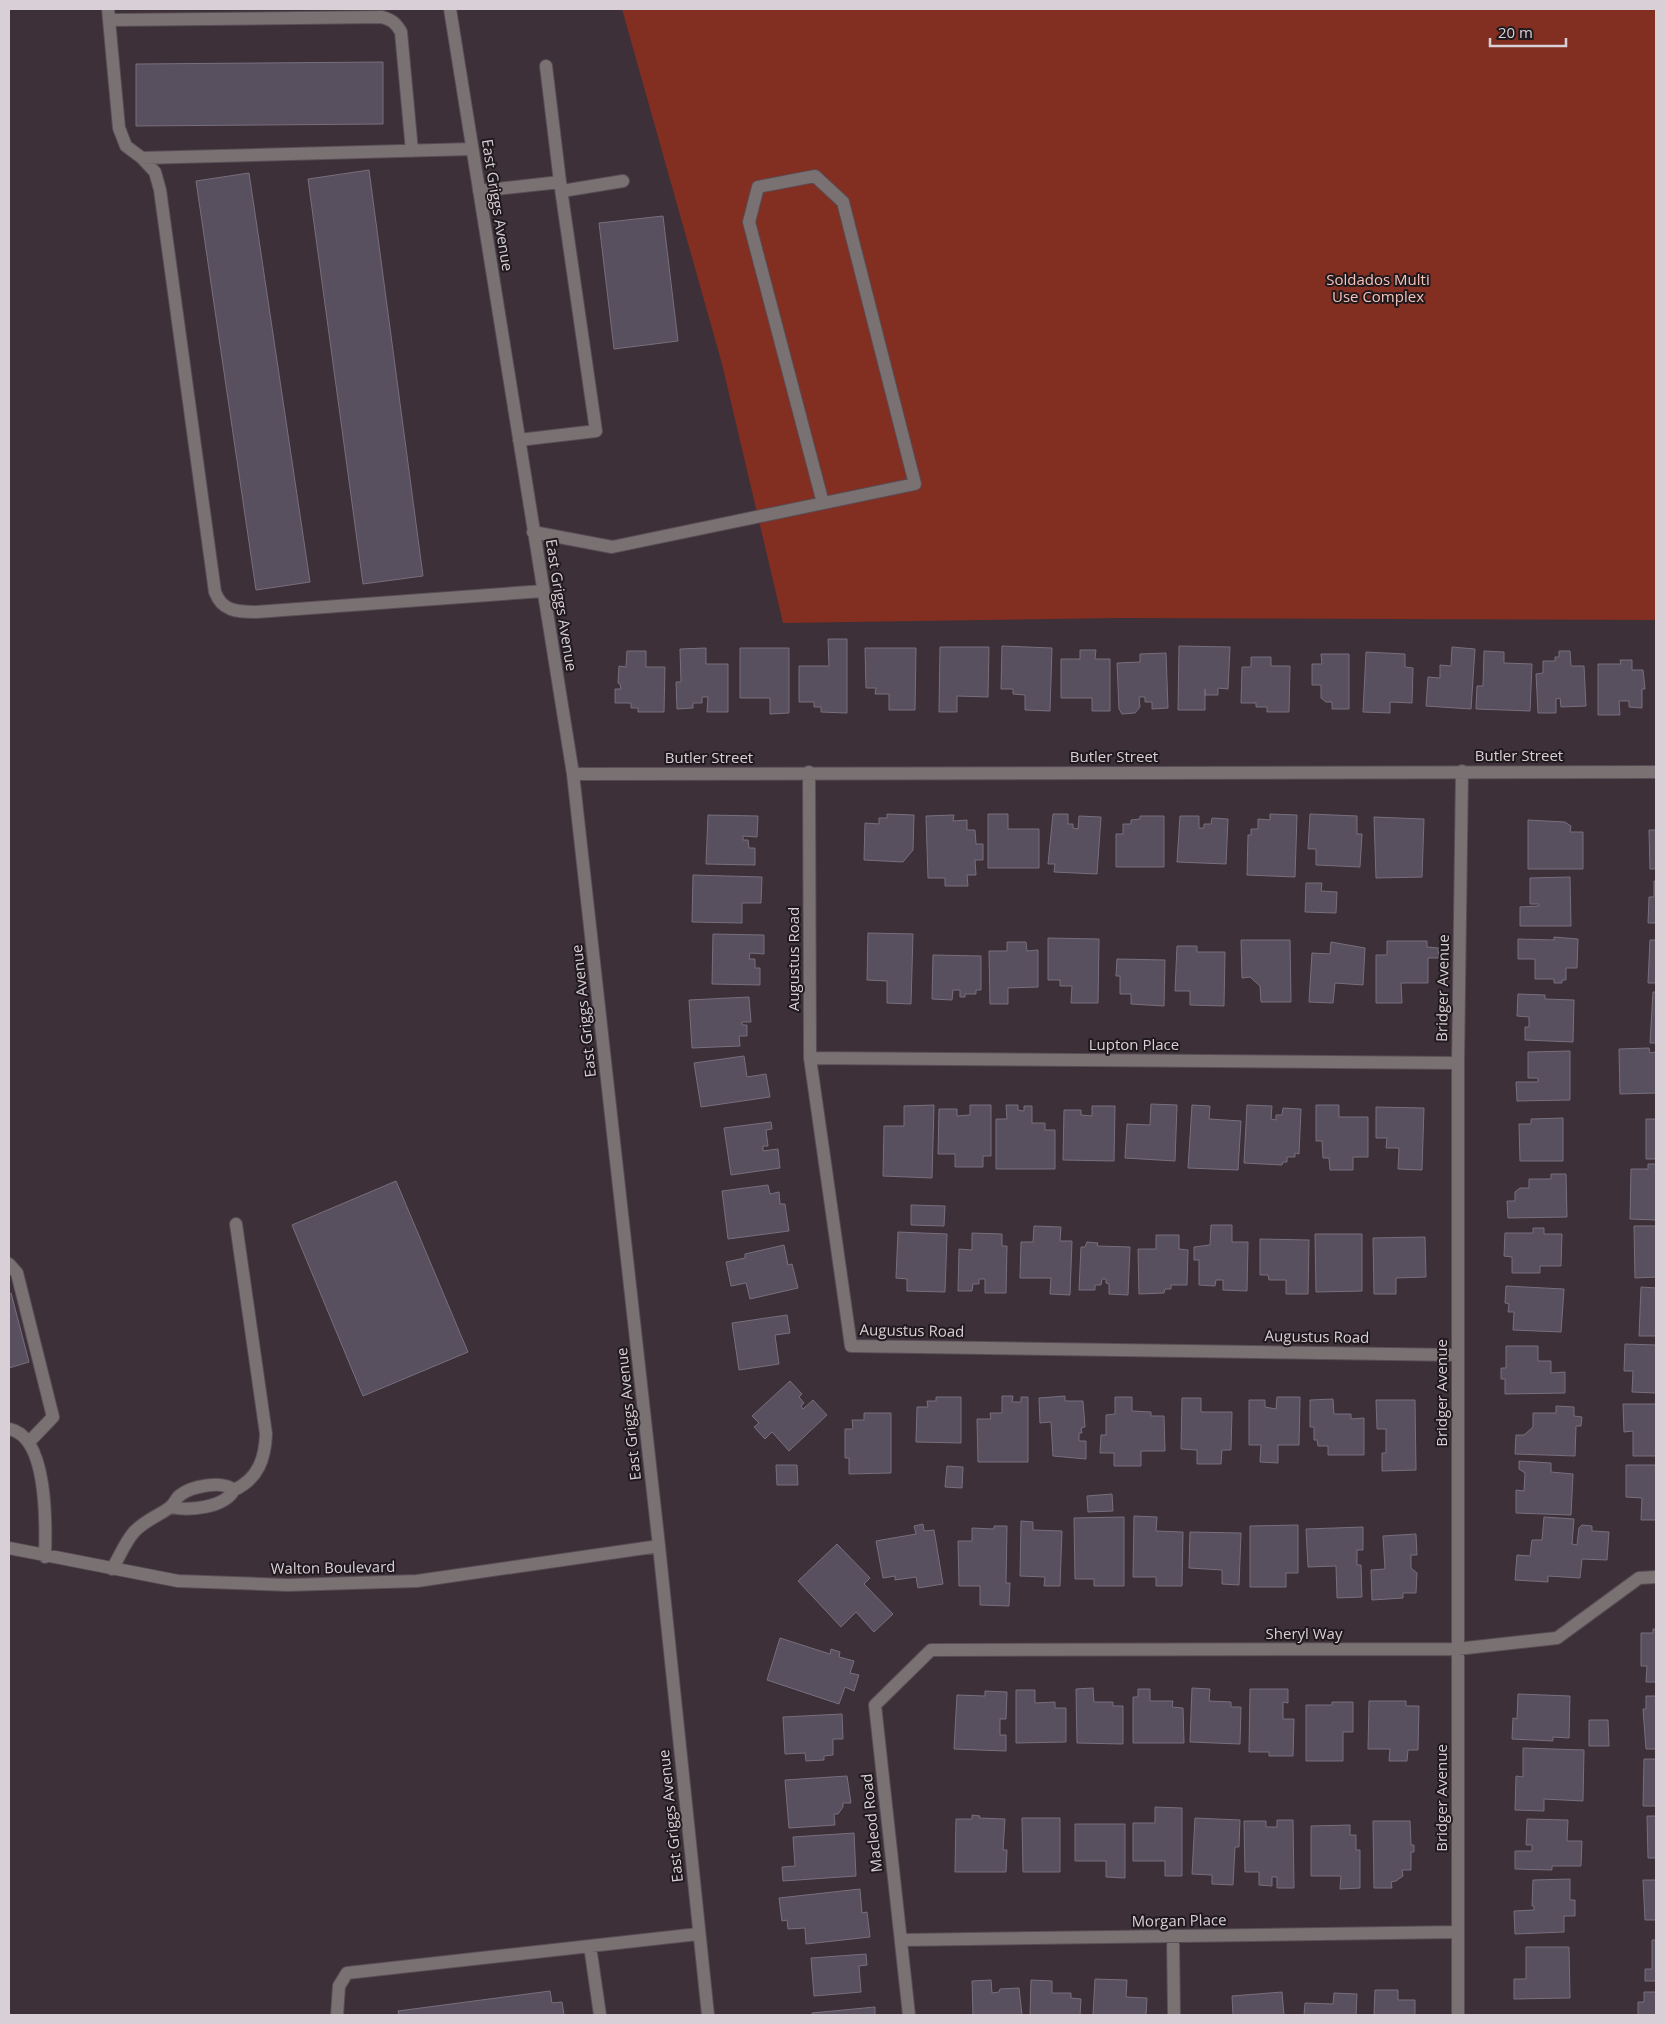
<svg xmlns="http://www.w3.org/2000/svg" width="1665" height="2024" viewBox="0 0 1665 2024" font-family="'Open Sans',sans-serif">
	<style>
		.green { fill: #822e20 }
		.building { fill: #58505e; stroke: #776f7d }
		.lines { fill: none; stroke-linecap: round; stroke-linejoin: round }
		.minor-casing { stroke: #594d55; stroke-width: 14 }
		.minor { stroke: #7a7173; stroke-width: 12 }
		.labels { text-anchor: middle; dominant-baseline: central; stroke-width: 4; stroke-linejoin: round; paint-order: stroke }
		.street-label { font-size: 15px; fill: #d8d0d6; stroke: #201a1e }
		.park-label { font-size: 15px; fill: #f7c3b9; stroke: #201a1e }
	</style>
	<rect width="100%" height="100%" fill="#3d3039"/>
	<!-- green -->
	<path class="green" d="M622,9H1656V620L1120,618L783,623L722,364Z"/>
	<!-- building -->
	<path class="building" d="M383,62V124L136,126V64Z
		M369,170L423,576L363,584L308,179Z
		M249,173L310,582L256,590L196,181Z
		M663,216L678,341L614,349L599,223Z
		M828,639H847V713L821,712V707H814V702H799V666H829Z
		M1002,646L1052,648L1050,711L1025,710V695L1013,694V689H1001Z
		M1179,646L1230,647L1228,689L1218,688V695H1205V689V710H1178Z
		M940,647H989L988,697L957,696V712H939Z
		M1452,647L1475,649L1471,709L1426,706L1428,677L1440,678V665L1451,666Z
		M706,648V664H728V712H707L708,697H702V703H693V708L677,709L676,682H681L680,649Z
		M740,648H789V713L770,714V698H740Z
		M865,648H916L915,710H889V694H875L876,688H866Z
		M1080,650H1096L1095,659H1110V711H1092V698H1061V659H1080Z
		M627,651H646V667H665L664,712H638V708H631V703H615V689H621L620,684L618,683L619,666L626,667Z
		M1484,651L1504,652V663L1532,664L1530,711L1476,709L1477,686H1483Z
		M1559,651H1570L1571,666H1584L1586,706L1561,707L1560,698L1556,699V713H1538L1536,674L1543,673V661H1555V657H1559Z
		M1366,652L1405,654V667L1413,668L1412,703L1390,702V713L1363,712Z
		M1166,653L1168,708L1152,709V702H1145V697H1139L1140,707L1135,713L1122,714L1119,709L1117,663L1140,662V654Z
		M1321,654H1349V709H1332V702H1326L1321,698V685H1312V664H1322Z
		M1251,657H1271V666H1290L1289,712H1267V707H1256V703H1241L1242,667H1251Z
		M1620,660H1632V670H1643L1645,689H1642V708L1629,707V701H1619L1620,715H1598V664H1621Z
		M887,814L914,815L913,850L903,862L864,860L865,823L879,824V818H887Z
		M988,814H1008V829H1039V868H988Z
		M1053,814H1068V824H1073V828L1078,829L1079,816L1101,817L1097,874L1054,872L1055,864H1048Z
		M1270,814L1297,815L1295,877L1247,875L1248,835H1251V829H1258V819L1270,820Z
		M1310,814L1357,816V834H1362L1360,867L1316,865V849H1308Z
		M708,815L758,816L757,837L743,836V840H748L749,848H755V865L706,864Z
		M954,815L953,821L967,820V830H975L976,844H983V860H975L976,875H967L968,886H945V878H928L926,816Z
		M1140,816H1164V867H1116V834H1123V824H1131V820L1140,819Z
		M1180,816H1199V828H1204V824H1211L1212,818L1228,819L1226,864L1177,862Z
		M1374,817L1424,819L1422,877L1376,878Z
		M1528,820L1565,822L1571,826L1570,832H1583V869H1528Z
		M1649,830H1656V869H1650Z
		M693,875L762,877L761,903H742V923L692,922Z
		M1570,877L1571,926H1520V907L1539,906V904H1530V878Z
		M1654,881H1656V923H1648L1649,897H1654Z
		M1306,883H1322L1321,891L1337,892L1336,913L1305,912Z
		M868,933L913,934L911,1004L887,1003V981L867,980Z
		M713,934L764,935V954L750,953L749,959H755V968H760V985L712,984Z
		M1554,937L1578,939L1577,968H1566V980H1562V983H1554V979H1535V959H1518V939L1554,940Z
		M1048,938L1099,939L1098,1003H1071L1072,986H1060V980H1048Z
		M1241,940H1290L1291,1002H1261L1260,986L1250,977L1242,978Z
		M1650,940H1656V983H1648Z
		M1387,941H1427V947L1438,948L1439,958H1428V983H1401L1402,1003H1376V955H1387Z
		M1007,942H1026L1027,951L1038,950V987L1008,988V1004H990L989,951H1007Z
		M1331,942L1365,948L1363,985L1335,983L1333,1003L1309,1002L1312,953L1330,954Z
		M1177,946H1197V952H1225L1224,1006L1190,1005V991H1175Z
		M933,955L981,956V990H976V994H965V997H960V990H953L952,1000L932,999Z
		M1117,959L1165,960L1164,1006L1131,1004V994H1120V976H1116Z
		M1653,992H1656V1043H1650Z
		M1518,994L1545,995V999L1574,1000L1573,1042L1525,1040V1027H1529V1017L1517,1016Z
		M749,997L751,1022H742V1025H747V1036H739L740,1046L692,1048L689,1000Z
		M1649,1048L1650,1053L1656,1052V1093L1620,1094L1619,1049Z
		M1570,1051V1100L1517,1101L1516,1082H1538V1078H1528V1052Z
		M744,1056L747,1077L766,1074L770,1097L701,1107L694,1063Z
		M1151,1104L1177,1105L1175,1161L1125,1158L1127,1124L1150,1125Z
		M934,1105L932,1178L883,1176L884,1126H904V1106Z
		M970,1105H991V1156H983V1167H955V1154H938L939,1109H957V1116L970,1115Z
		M1006,1105H1018V1110L1024,1111V1106H1032V1123H1045V1130H1055V1169H996V1119H1007Z
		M1192,1105L1210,1106L1209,1119L1241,1121L1238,1170L1188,1168Z
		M1247,1105L1272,1106L1271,1119L1276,1120V1115H1282L1283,1108L1301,1109L1299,1154L1295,1153V1157H1287V1162H1283L1282,1165L1244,1163Z
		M1316,1105H1339V1117H1368V1157H1353V1170H1330L1329,1158H1323L1322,1141H1316Z
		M1092,1106H1115L1114,1161L1063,1160L1064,1110H1081V1115L1092,1116Z
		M1376,1107L1424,1108L1422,1170L1398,1169L1399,1148H1386L1387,1138H1376Z
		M1563,1118V1161H1520L1519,1124H1531V1119Z
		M1646,1119H1656V1159H1646Z
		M771,1122L772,1129L766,1130L768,1146H763V1151L778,1149L780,1168L731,1175L724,1128Z
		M1648,1164H1656V1220L1630,1219L1631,1169H1648Z
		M1551,1174H1566L1567,1217L1508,1218L1507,1201H1515V1192L1520,1188H1529V1179H1551Z
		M396,1181L468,1352L363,1396L292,1225Z
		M768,1185L770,1194L779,1192L780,1204H785L789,1231L728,1239L722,1191Z
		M911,1205L945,1206L944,1226L911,1225Z
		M1211,1225H1232V1242H1248L1247,1291L1223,1290V1280H1216L1215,1286L1199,1285V1260H1194V1247L1210,1245Z
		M1034,1226L1061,1227L1060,1241H1072L1070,1295L1050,1294L1051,1278H1020L1021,1242H1033Z
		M1634,1226H1656V1277L1635,1278Z
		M1533,1228H1544V1234H1562L1561,1266H1540V1273H1512V1257L1504,1256L1505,1233H1533Z
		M898,1232L947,1234L945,1292L907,1291V1279L896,1278Z
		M972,1233L1002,1234V1246H1007L1006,1293H985V1279H979V1284H973L972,1291H958L959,1249L972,1250Z
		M1315,1234H1362V1291L1316,1292Z
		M1156,1235H1179V1249L1188,1250L1187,1285H1171V1289H1165L1164,1293L1139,1294L1138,1249H1156Z
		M1425,1237L1426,1277L1396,1278V1294H1374L1373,1238Z
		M1260,1239L1309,1240L1308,1294H1286V1280H1269L1268,1275H1260Z
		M1087,1242L1098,1243L1097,1246L1130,1247L1128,1295L1109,1294V1284L1106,1283V1279H1102L1101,1285H1095V1290H1079L1081,1247H1085Z
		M784,1245L788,1265L792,1264L798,1288L750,1299L746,1283L731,1286L726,1262L745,1258V1254Z
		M1506,1286L1564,1289L1561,1332L1513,1330L1514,1312H1508L1509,1304L1505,1303Z
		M1641,1287L1656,1288V1336H1639Z
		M11,1293L29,1362L9,1368V1294Z
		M787,1315L790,1333L775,1335L779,1364L739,1370L732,1323Z
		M1625,1344L1656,1345V1393L1632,1392L1633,1371H1624Z
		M1506,1346H1538V1361H1551V1373L1565,1372V1393L1505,1394V1379H1501V1368H1506Z
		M790,1381L802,1394L799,1397L804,1403L801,1406L803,1409L813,1400L827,1415L789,1451L772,1432L765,1439L754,1427L759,1423L752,1416Z
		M1002,1396H1013L1012,1402H1021V1397H1028V1462H978L977,1419H991L990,1413H1002Z
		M1065,1396V1401H1083L1085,1427L1081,1428L1082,1433H1079V1441H1086V1459L1053,1456L1051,1422L1040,1423L1039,1398Z
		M936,1397H961V1443L916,1442L917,1407H928L927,1401H936Z
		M1115,1397H1132V1411L1151,1412V1416H1164L1165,1451H1141V1466H1114V1453H1100L1101,1435H1106V1415L1115,1414Z
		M1277,1397H1300L1299,1445H1278V1463L1260,1462L1261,1445H1249V1400H1265V1407L1276,1409Z
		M1182,1398H1201V1412H1232L1231,1450H1222L1221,1464H1197V1450L1181,1449Z
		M1333,1399L1334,1414H1351V1419L1364,1418V1455H1328V1446H1318L1317,1440H1314V1427H1310V1400Z
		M1376,1400H1415L1416,1470L1382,1471V1453H1386V1429H1377Z
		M1623,1404H1656V1456H1633V1431L1624,1432Z
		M1556,1406L1574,1407V1416L1582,1417L1581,1426H1576L1575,1456L1515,1454L1516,1435H1524L1533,1427V1413H1556Z
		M864,1413H891V1473L849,1474V1458H845V1429H853L852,1420H864Z
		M1519,1461L1551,1463V1472L1573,1474L1571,1515L1516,1513V1490L1524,1491L1525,1473L1519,1469Z
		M776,1465H797L798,1485H777Z
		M1626,1465H1656V1520H1641L1642,1498L1626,1497Z
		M947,1466L963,1467L962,1488L945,1487Z
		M1112,1494L1113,1511L1088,1512L1087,1496Z
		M1134,1516L1157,1517L1156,1531L1183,1532L1182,1586H1156V1577H1133Z
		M1124,1517V1586H1094V1579H1075L1074,1518Z
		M1544,1517L1574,1519L1572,1544L1577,1545L1579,1528L1582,1525L1592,1526V1531L1609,1532L1607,1560L1582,1559L1580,1578L1548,1576V1582L1515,1580L1517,1555L1530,1556L1532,1540H1542Z
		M1021,1521L1033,1522V1530L1062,1531L1060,1586H1044L1045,1577L1020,1576Z
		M923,1524L924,1531L934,1530L943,1584L918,1588L916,1577L895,1580V1576L883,1578L876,1541L916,1534L914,1526Z
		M1298,1525V1573H1286V1587H1250V1526Z
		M994,1526H1007L1006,1583H1010L1009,1606L980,1605V1586H959L958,1541H972V1528L994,1529Z
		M1363,1527V1550H1357V1565H1361L1362,1597L1337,1598L1336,1566L1308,1567L1306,1529Z
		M1190,1532L1241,1533L1239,1585L1222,1584V1570L1189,1568Z
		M1416,1534L1417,1555H1411V1568L1417,1573L1416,1593H1403V1598L1372,1600L1371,1570L1385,1569L1383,1536Z
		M837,1544L870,1578L864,1584L893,1614L874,1632L856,1612L841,1627L798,1581Z
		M1653,1629H1656V1682H1646L1647,1666H1641V1633H1653Z
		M780,1638L830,1654L831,1649L840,1652L839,1657L854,1661L850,1673L859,1675L854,1691L845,1687L839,1704L767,1680Z
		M1093,1688L1094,1702H1113V1706H1123V1744L1077,1743L1076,1689Z
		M1192,1688L1210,1689L1209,1701L1231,1702V1707H1241L1240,1744L1190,1742Z
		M1138,1689H1150V1701H1173L1172,1707L1183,1708L1184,1743H1133V1697H1138Z
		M1250,1689H1288V1703L1283,1702V1719H1294L1293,1756H1269V1752H1249Z
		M1016,1690H1035V1703L1055,1702V1708H1066V1742L1016,1743Z
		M985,1691L1007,1692L1006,1719H1000V1735H1006V1751L954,1749L957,1695L985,1696Z
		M1518,1694L1570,1696L1569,1738L1553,1737V1741L1512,1739L1513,1718L1517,1719Z
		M1646,1696H1656V1749H1646L1643,1709H1646Z
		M1369,1701H1406V1706H1419L1418,1750H1408L1407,1761H1389L1390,1749H1368Z
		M1332,1702H1353V1732H1343V1761H1306V1705H1332Z
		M842,1714L843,1739H833V1755L824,1756V1760L806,1761L805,1753L785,1754L783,1717Z
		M1589,1720H1608L1609,1746H1589Z
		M1523,1748L1584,1750L1583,1801L1544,1799V1811L1515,1810L1516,1776L1523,1777Z
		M1644,1759H1656V1806H1643Z
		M847,1776L851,1803H843V1807L838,1814H834L835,1825L789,1828L785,1780Z
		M1155,1807L1182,1808V1876H1165V1861H1133V1823H1155Z
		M972,1815L980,1816L979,1818L1005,1819L1003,1850H1007L1006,1872H955L956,1819H972Z
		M1647,1816H1656V1858H1648Z
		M1022,1818H1060V1872H1023Z
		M1195,1818L1240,1820L1239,1847H1235L1233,1885L1212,1884V1875L1192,1874Z
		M1527,1819L1568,1820L1567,1841H1582L1581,1866H1552V1870L1515,1869V1851H1532V1845H1526Z
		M1277,1820H1293L1294,1888H1277V1877H1272V1886L1259,1885V1872H1245L1244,1821H1266V1827H1277Z
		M1373,1821H1410L1411,1845H1414V1852H1411V1870H1402L1403,1876L1396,1881L1391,1882L1392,1888H1374Z
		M1075,1824H1125V1878L1106,1877V1861H1075Z
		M1350,1825V1835H1356V1850H1360V1888L1340,1889L1341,1876H1311V1826Z
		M854,1833L856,1876L783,1881L782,1867L795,1866L793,1837Z
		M1570,1879V1900H1575V1916H1564V1932L1515,1934L1514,1911L1534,1910V1906H1532L1533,1880Z
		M1643,1880H1656V1920H1645Z
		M860,1889L862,1913L867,1912L870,1937L806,1944L805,1928L788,1929L787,1920L782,1921L779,1898Z
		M1652,1940H1656V1981H1645V1969H1652Z
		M1526,1947H1569L1570,1998L1514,1999V1979H1526Z
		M866,1954L867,1965L859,1966L861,1992L814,1996L811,1958Z
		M1095,1979L1127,1980L1126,1997L1147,1998L1146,2015H1093Z
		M991,1980L992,1993L999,1992L1000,1989L1019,1988L1022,2015H973L972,1981Z
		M1031,1980L1052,1981V1993H1071V1998L1081,1999L1080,2015H1030Z
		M1375,1990H1398V2000H1415V2015H1374Z
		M550,1991L552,2003L562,2002L564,2015H399L398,2011Z
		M1282,1992L1284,2015H1233L1232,1996Z
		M1644,1992H1656V2015H1638V2002H1644Z
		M1334,1993L1357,1994L1356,2015H1304L1305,2003L1333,2004Z
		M875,2007V2015H812V2013Z"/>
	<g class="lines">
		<defs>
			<path id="minor" d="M108,9L119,128L126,146L142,158L155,172L160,190L215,592C222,611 237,612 256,612L543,591
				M450,9L573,774L659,1546L708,2015
				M109,20L382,17C392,20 396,23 401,32L412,151
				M142,158L472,149
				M479,191L560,182L546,66
				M562,191L623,181
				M519,440L596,431L560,182
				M533,532L612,547L915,484L843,202L815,176L758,187L749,222L823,503
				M809,772L810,1058L851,1346L1458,1355
				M573,774L1656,772
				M810,1058L1458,1063
				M9,1264L17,1273L53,1417L29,1442
				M9,1429C48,1436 46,1525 45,1557
				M234,1490C258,1479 265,1459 266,1434L236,1224
				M9,1548L178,1581L288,1585L417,1581L659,1546
				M112,1569C119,1558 125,1542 134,1532C144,1521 158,1516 169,1508C174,1505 175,1500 179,1496C191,1486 222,1480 234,1490C224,1508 189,1511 171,1507
				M1173,1936L1174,2015
				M901,1940L1458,1932
				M590,1946L600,2015
				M337,2015L339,1986L347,1973L698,1934
				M909,2015L875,1705L931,1650L1457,1649L1557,1638L1639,1578L1656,1577
				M1458,2015V1063L1462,771"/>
		</defs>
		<!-- minor casing -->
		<use href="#minor" class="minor-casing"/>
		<!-- minor -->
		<use href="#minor" class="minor"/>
	</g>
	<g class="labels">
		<!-- street labels -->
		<g class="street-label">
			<text transform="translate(498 205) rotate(81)">East Griggs Avenue</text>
			<text transform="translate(562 605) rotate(81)">East Griggs Avenue</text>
			<text x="1519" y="755">Butler Street</text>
			<text x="1114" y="756">Butler Street</text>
			<text x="709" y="757">Butler Street</text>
			<text transform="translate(793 959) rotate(-90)">Augustus Road</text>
			<text transform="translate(1442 988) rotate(-89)">Bridger Avenue</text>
			<text transform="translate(583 1011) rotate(-96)">East Griggs Avenue</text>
			<text x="1134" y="1044">Lupton Place</text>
			<text transform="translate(912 1330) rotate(1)">Augustus Road</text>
			<text transform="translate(1317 1336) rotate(1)">Augustus Road</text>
			<text transform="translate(1441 1393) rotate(-90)">Bridger Avenue</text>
			<text transform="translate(628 1414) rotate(-96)">East Griggs Avenue</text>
			<text transform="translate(333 1567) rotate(-1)">Walton Boulevard</text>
			<text x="1304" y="1633">Sheryl Way</text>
			<text transform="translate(1441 1798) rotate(-90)">Bridger Avenue</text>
			<text transform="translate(670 1816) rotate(-96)">East Griggs Avenue</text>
			<text transform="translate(871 1823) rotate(-96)">Macleod Road</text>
			<text transform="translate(1179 1920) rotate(-1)">Morgan Place</text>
		</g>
		<!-- park labels -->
		<g class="park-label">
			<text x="1378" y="279">Soldados Multi<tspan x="1378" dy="17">Use Complex</tspan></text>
		</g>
	</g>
	<!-- border -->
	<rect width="1665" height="2024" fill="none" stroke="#d8d0d6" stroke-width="20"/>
	<!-- scale -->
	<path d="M1490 38v8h76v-8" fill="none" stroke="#d8d0d6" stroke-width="2.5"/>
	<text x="1498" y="38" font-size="15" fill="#d8d0d6" stroke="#201a1e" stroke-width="4" paint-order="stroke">20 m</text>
</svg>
